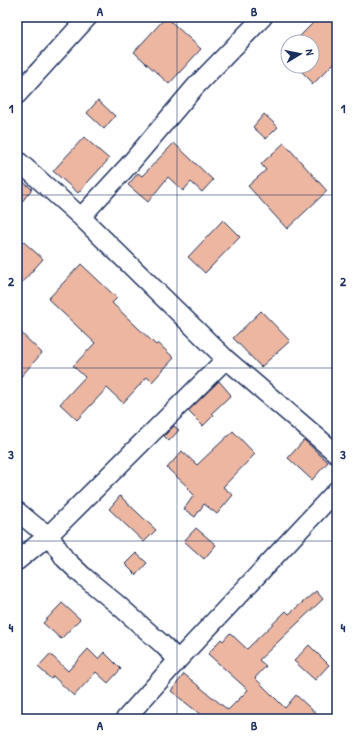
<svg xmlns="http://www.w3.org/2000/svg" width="354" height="736" viewBox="0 0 354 736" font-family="'Patrick Hand',sans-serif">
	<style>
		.building { fill: #ecb6a0; stroke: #1b2f5e }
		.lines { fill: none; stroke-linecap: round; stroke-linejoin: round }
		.street-casing { stroke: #1b2f5e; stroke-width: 21 }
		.street { stroke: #fff; stroke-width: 18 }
		.grid { fill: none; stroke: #1b2f5e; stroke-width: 1; stroke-opacity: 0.55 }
		.neatline { fill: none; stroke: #1b2f5e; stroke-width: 1.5 }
		.grid-label { font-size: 13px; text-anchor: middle; font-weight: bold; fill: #1b2f5e }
	</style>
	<rect width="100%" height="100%" fill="#fff"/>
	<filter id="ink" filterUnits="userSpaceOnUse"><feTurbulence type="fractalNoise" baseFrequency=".025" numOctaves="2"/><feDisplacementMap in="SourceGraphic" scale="8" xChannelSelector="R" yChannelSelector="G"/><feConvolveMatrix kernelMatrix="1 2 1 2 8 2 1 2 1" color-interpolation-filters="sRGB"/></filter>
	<g filter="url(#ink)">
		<!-- building -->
		<path class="building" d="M166,17L201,49L169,84L134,52Z
			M319,17H337V60L312,85V82L296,66H312V42H294Z
			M98,100L115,116L104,129L87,113Z
			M264,114L278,127L266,139L253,127Z
			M84,137L109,159L78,193L53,171Z
			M174,143L213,180L202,192L191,182L183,191L168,177L148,202L128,185L138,173L142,176Z
			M284,143L327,191L287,229L248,186L266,170L261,164Z
			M17,177L32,189L17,208Z
			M223,220L240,237L205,273L188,257Z
			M17,236L43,259L17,288Z
			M81,264L117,298L112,303L156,345L158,343L174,358L152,382L147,377L123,403L107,388L77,420L60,404L85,377L73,366L95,343L48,299Z
			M261,311L290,341L261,367L233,338Z
			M17,329L42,353L17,381Z
			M219,381L231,395L212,413L214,415L203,426L188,411Z
			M174,426L179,430L169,441L164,436Z
			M233,431L255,454L223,487L233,495L217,514L204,504L195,517L184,509L194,495L188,489L189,488L167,468L182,451L197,465Z
			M304,440L328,462L312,480L288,458Z
			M120,496L156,530L144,542L109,509Z
			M196,528L216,545L204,559L184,541Z
			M136,553L147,563L136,575L125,564Z
			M316,591L323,599L259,660L266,666L255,678L285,708L296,695L322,719H206L171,691L184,674L228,710L248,690L208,654L221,639L223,641L230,633L247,649L286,611L289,614Z
			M62,603L80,619L61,639L43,623Z
			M309,645L329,665L315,680L294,661Z
			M88,649L98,659L104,652L121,669L108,683L96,672L74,696L53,676L51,679L38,667L50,654L68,671Z"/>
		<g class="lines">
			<defs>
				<path id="street" d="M17,95L88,17
					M17,160L81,217L226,359L337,454
					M81,217L128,166L195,87L263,17
					M17,511L35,526L49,535L65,559L83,576L117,604L162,644L178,660
					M17,561L49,535L226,359
					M125,719L178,660L337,490"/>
			</defs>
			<!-- street casing -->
			<use href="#street" class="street-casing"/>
			<!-- street -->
			<use href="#street" class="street"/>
		</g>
	</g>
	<!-- grid -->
	<path class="grid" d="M177,17V719M17,195H337M17,368H337M17,541H337"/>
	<!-- margin -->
	<rect width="354" height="736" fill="none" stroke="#fff" stroke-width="44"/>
	<!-- north arrow -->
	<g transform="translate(300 54) rotate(80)"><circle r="19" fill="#ffffff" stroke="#a4acbf"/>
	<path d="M0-3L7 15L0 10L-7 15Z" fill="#1b2f5e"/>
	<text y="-6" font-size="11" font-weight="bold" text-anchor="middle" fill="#1b2f5e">N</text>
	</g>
	<rect x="22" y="22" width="310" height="692" class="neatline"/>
	<g class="grid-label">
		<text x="100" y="16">A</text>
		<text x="254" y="16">B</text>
		<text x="11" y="113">1</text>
		<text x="343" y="113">1</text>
		<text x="11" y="286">2</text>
		<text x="343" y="286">2</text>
		<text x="11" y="459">3</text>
		<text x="343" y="459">3</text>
		<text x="11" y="632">4</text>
		<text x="343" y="632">4</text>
		<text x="100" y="730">A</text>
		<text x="254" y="730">B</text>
	</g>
</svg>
